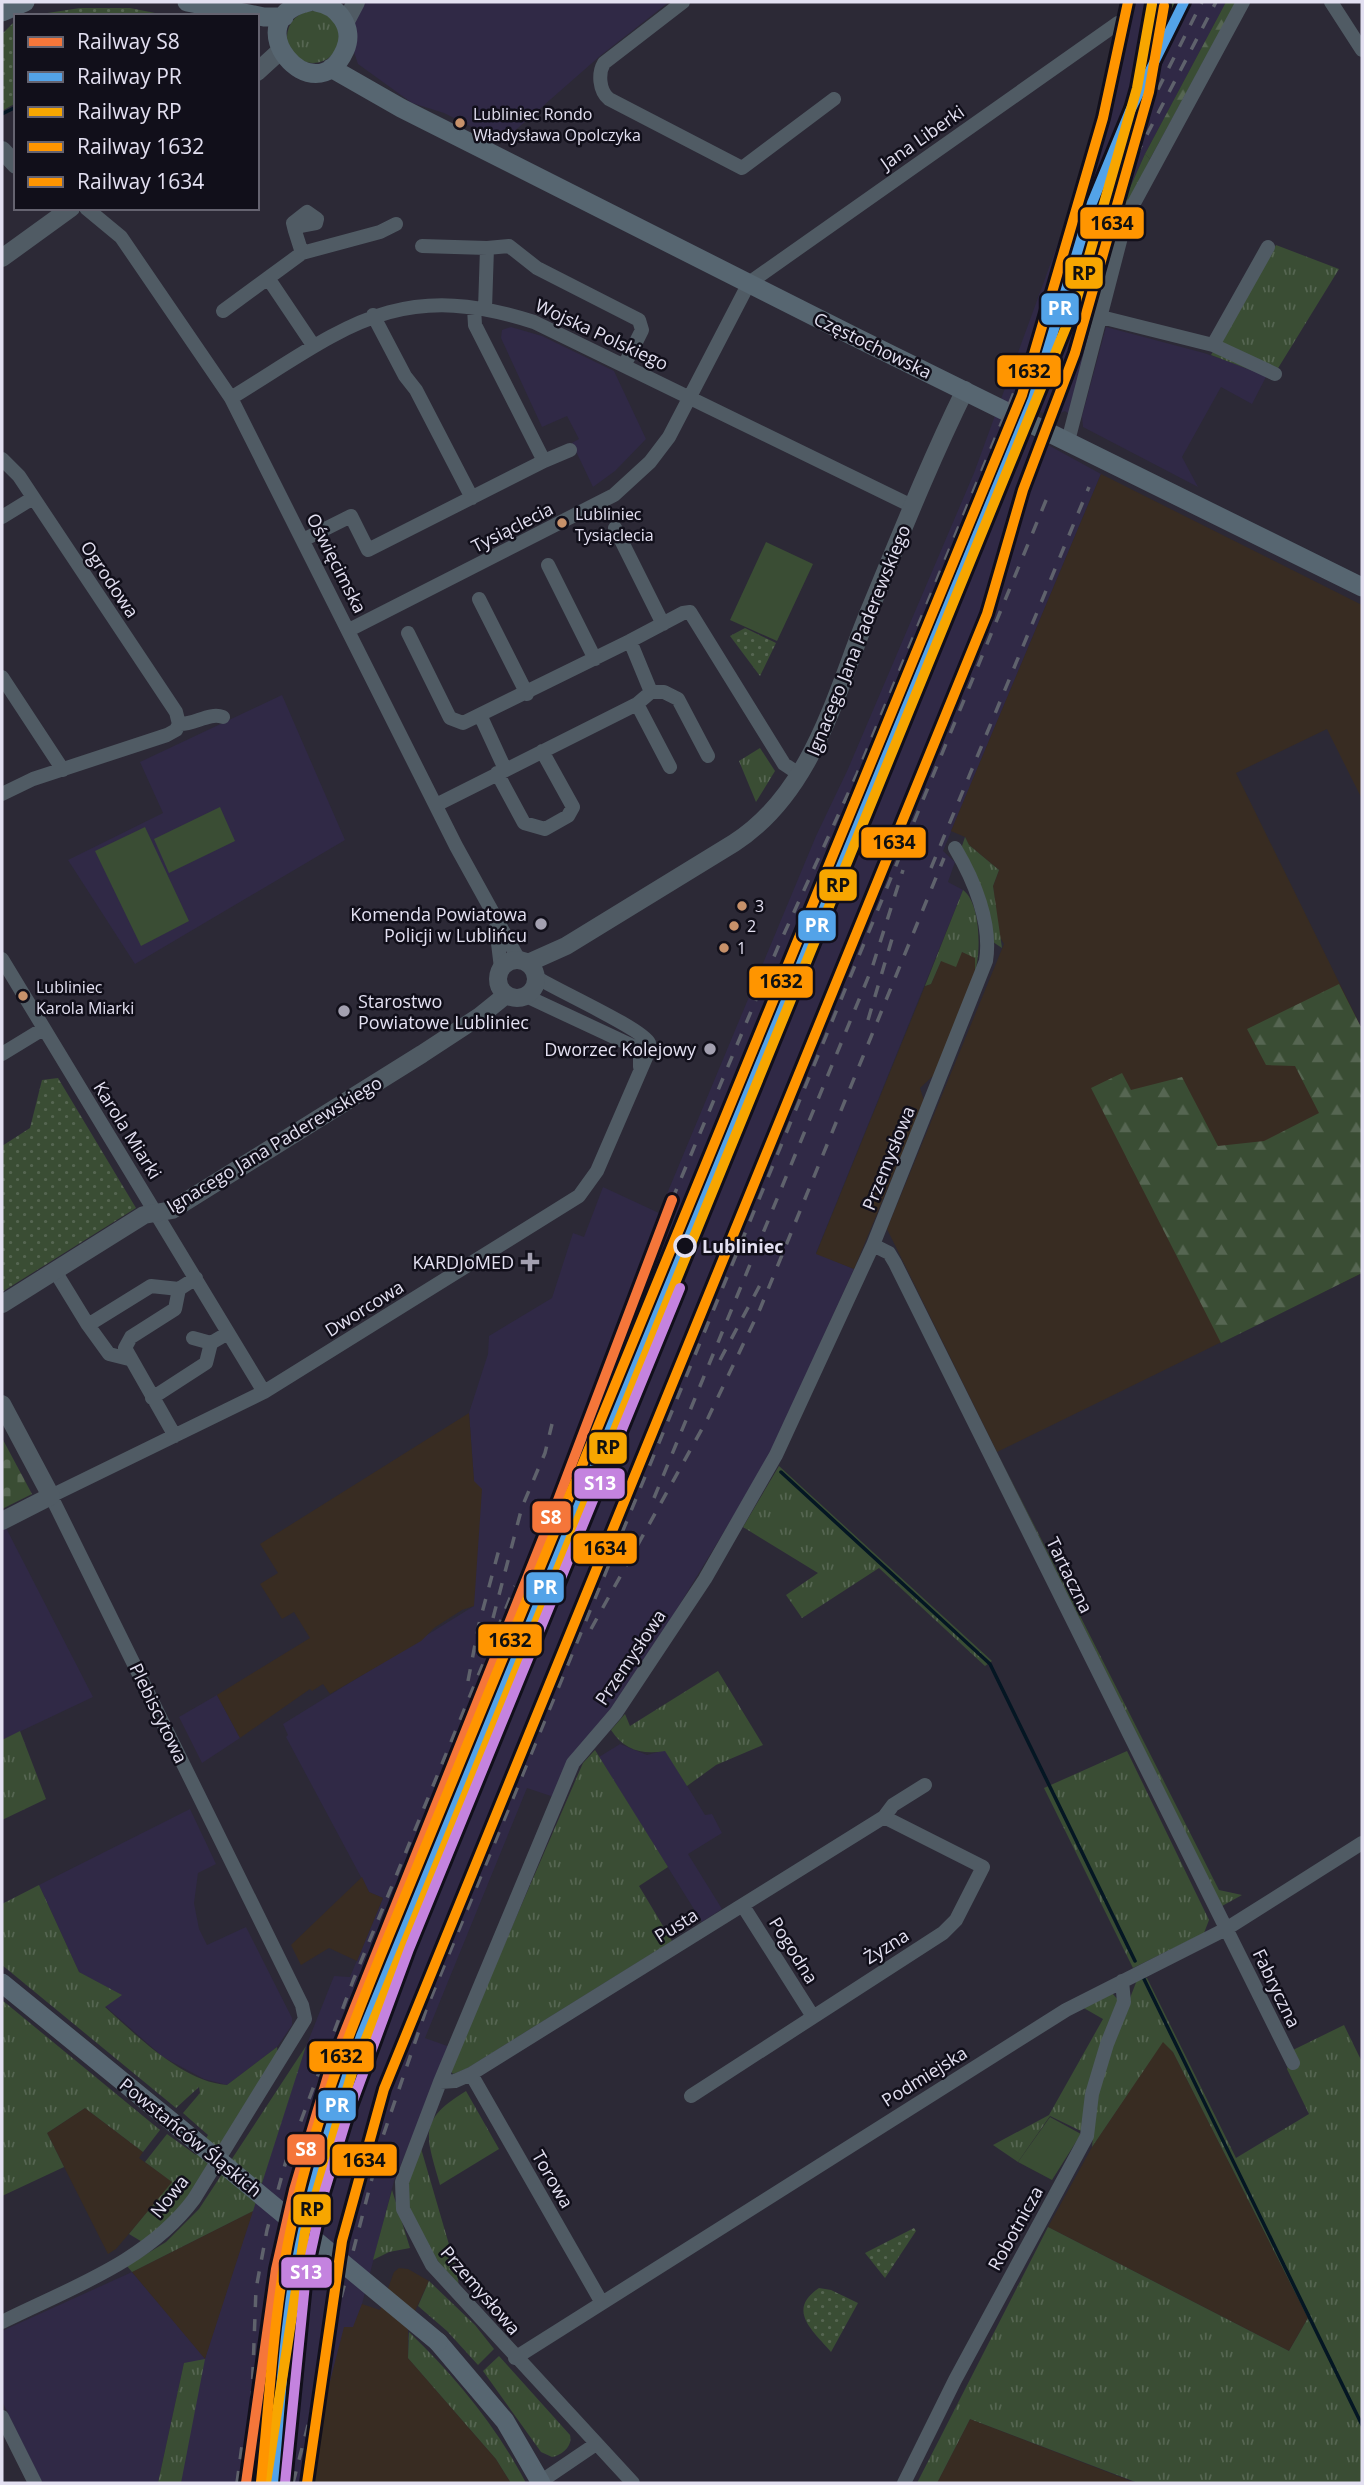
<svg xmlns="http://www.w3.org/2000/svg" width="1364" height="2485" viewBox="0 0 1364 2485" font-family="'Open Sans',sans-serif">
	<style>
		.built { fill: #302946 }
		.industrial { fill: #382c22 }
		.grass { fill: url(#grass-tufts) }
		.forest { fill: url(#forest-firs) }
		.cemetery { fill: url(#cemetery-stones) }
		.park { fill: url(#park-dots) }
		.pitch { fill: #3a4d34 }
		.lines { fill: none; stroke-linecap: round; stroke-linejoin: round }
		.stream { stroke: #041623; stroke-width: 3.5 }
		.minor { stroke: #505b64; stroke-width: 14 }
		.tertiary { stroke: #505b64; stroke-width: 18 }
		.secondary { stroke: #576671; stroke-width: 19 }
		.rail { stroke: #5f626c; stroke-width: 3.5; stroke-dasharray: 12 12; stroke-linecap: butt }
		.secondary-bridge { stroke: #576671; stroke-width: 19 }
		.rail-1-casing { stroke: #110f1a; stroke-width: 16 }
		.rail-2-casing { stroke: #110f1a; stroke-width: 16 }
		.rail-3-casing { stroke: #110f1a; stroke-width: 16 }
		.rail-4-casing { stroke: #110f1a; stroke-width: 16 }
		.rail-5-casing { stroke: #110f1a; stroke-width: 16 }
		.rail-6-casing { stroke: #110f1a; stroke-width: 16 }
		.rail-1 { stroke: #f5763a; stroke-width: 10 }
		.rail-2 { stroke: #53a3e8; stroke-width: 10 }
		.rail-3 { stroke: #f7a600; stroke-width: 10 }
		.rail-4 { stroke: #ff9500; stroke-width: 10 }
		.rail-5 { stroke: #ff9500; stroke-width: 10 }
		.rail-6 { stroke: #c483df; stroke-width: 10 }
		.bus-dot { fill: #c7916a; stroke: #110f1a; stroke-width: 2.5 }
		.poi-dot { fill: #a3a0b0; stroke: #110f1a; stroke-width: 2.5 }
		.stop-dot { fill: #110f1a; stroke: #e3e0f1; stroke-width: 3.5 }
		.labels { text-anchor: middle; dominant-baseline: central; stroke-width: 5; stroke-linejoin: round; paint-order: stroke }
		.bus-label { font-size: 16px; fill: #e3e0f1; stroke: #110f1a; text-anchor: start }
		.street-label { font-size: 18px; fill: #e3e0f1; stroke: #110f1a }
		.poi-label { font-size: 18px; fill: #e3e0f1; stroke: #110f1a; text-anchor: end }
		.stop-label { font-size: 18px; font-weight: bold; fill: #e3e0f1; stroke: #110f1a; text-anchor: start }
		.line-badge { stroke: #110f1a; stroke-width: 2.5 }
		.badge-label { font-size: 19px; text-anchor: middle; font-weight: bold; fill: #fff }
		.pale-badge-label { font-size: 19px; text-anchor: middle; font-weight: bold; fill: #111 }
	</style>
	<defs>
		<pattern id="grass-tufts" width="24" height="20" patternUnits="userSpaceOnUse" patternTransform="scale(1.75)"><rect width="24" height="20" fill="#3a4d34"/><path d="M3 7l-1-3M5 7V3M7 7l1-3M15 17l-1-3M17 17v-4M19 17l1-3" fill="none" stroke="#566652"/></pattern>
		<pattern id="forest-firs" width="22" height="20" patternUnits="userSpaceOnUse" patternTransform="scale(1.75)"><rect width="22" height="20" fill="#3a4d34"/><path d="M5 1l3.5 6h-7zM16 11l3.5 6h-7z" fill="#566652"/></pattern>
		<pattern id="cemetery-stones" width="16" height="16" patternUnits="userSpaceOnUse" patternTransform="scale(1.75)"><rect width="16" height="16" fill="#3a4d34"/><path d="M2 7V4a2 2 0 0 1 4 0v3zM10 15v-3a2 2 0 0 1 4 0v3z" fill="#566652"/></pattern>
		<pattern id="park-dots" width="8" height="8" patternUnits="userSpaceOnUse" patternTransform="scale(1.75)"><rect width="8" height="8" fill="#3a4d34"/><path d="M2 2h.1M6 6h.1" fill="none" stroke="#566652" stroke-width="1.8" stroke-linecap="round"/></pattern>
	</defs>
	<rect width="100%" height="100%" fill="#2c2936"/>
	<!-- built -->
	<path class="built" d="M359,2H669L600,56L502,142L444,113L412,103L358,64L352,46L353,13Z
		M1128,2H1152L1133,85L1154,55L1182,2H1226L1145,154L1083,292L1100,298L1069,414L1065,411L1051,417L1037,410L1028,434L1101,474L943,851L955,862L948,882L963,890L816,1253L854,1269L767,1461L666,1627L554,1797L527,1788L425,2038L450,2047L394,2181L362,2304L316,2436L311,2483H181L184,2363L158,2483H42L2,2401V2331L132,2272L205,2358L303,2054L334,1976L350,1977L383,1898L369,1892L286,1737L288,1735L283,1724L474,1606V1481L469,1413L488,1354L489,1336L552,1298L573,1233L584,1237L603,1187L659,1213L816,836L848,769L974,473L1111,98Z
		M511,327L542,336L614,371L646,439L615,471L593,487L572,443L579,439L567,416L542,427L501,338L502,330Z
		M1106,327L1204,353L1267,375L1252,404L1221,387L1182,457L1198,487L1083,427L1082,416Z
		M282,695L345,840L135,964L68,860L163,813L140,762Z
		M5,1526L93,1697L2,1740V1528Z
		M217,1695L240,1738L202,1763L179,1717Z
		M620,1744L647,1755L665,1750L705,1815L712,1814L722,1833L688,1854L722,1909L702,1922L599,1757Z
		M190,1809L216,1864L198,1873L194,1903L199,1929L207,1945L246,1927L292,2018V2025L277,2047L227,2085L204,2079L163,2057L105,2006L121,1995L79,1972L39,1885Z"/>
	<!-- industrial -->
	<path class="industrial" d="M1101,474L1362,605V799L1327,729L1236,773L1362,1029V1273L997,1452L887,1229L1004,944L999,936L993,886L999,870L969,845L965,837L951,831Z
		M962,952L976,957L975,972L934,1075L920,1088L924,1101L854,1269L816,1254L925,986L931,984L941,961Z
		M469,1413L474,1481L482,1489L474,1606L462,1610L434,1628L421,1641L330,1694L323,1684L312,1691L310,1689L240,1738L217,1695L310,1638L294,1612L282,1619L260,1584L278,1573L260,1544Z
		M362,1877L369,1892L383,1898L357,1961L329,1948L301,1965L291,1945Z
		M1163,2041L1173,2052L1308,2318L1289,2351L1048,2227L1092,2147Z
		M85,2108L143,2152L139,2158L173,2182L116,2249L108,2254L47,2133Z
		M253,2211L205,2359L132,2272Z
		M399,2268L408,2269L429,2281L408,2326V2358L496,2459L511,2483H311L316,2436L344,2327H353L362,2304L380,2310L394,2272Z
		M970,2419L1136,2483H937Z"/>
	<!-- grass -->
	<path class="grass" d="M1152,2H1182L1132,88Z
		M287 37a26 26 0 1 1 52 0a26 26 0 1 1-52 0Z
		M1145,154L1150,159L1118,225L1100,298L1083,293Z
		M1276,245L1339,269L1272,378L1211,355Z
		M760,748L775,771L756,802L739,761Z
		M965,837L969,845L999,870L993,886L1002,948L990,940L961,849Z
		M963,890C981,903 981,953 975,972V958L962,952L956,967L941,961L931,984L925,986Z
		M997,1452L1219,1890L1242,1895L1222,1906Z
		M779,1466L992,1661L985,1666L879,1568L802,1618L786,1595L818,1573L743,1527Z
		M718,1671L763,1745L716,1765L687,1786L665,1751C642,1755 624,1750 611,1730L625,1714L630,1726Z
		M20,1731L46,1799L2,1820V1740Z
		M595,1750L668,1867L639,1886L672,1941L466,2069L453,2074L450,2070L583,1763Z
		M1127,1751L1209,1920L1204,1933L1133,1968L1044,1788Z
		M39,1885L79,1972L122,1995L105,2007C136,2035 183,2082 227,2085L277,2047L278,2055L182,2207L144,2243L129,2234L172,2182L145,2162L167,2134L196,2155L208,2135L183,2113L200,2093L199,2087L176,2108L2,1965V1904Z
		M1147,1978L1236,2158L1309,2114L1287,2069L1293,2050L1344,2025L1362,2062V2483H1138L970,2419L937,2483H917L1048,2227L1289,2351L1308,2318L1173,2052L1163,2042L1092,2147L1097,2094L1108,2055L1137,1980Z
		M1112,1993L1119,2001L1083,2132L1050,2116L1018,2162L993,2145L1049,2115L1103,2019L1082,2007Z
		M2,2000L160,2130L143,2152L85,2108L47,2133L64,2167L2,2196Z
		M306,2046L253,2211L132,2272L127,2266L166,2242L199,2209Z
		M466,2091L499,2149L440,2185C426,2135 417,2121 466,2091Z
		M420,2145L457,2272L459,2287C439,2265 408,2222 406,2192C406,2178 416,2159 420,2145Z
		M392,2190L410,2248L389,2252L373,2260Z
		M429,2281L475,2325L494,2349L478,2365L447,2331L418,2306Z
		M409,2332C455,2376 497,2427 526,2483H511L496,2459L408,2358Z
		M499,2356L570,2435C573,2446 562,2455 552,2457L541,2452L483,2371Z
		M205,2359L181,2483H158L184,2363Z"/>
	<!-- forest -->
	<path class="forest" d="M1226,2H1236L1150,159L1145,154Z
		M1339,984L1362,1029V1273L1221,1343L1091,1088L1122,1073L1131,1090L1182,1077L1218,1146L1264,1141L1319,1113L1295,1066L1266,1065L1247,1029Z"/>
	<!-- cemetery -->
	<path class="cemetery" d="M2,1438L32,1494L2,1509Z"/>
	<!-- park -->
	<path class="park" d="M80,8H130L160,14L28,16Z
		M16,20V103L2,111V34Z
		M745,628L776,643L760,676L730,636Z
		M58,1078L136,1208L2,1292V1146L30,1128L42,1080Z
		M914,2228L916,2231L885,2278L865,2253Z
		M819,2288L831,2290L858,2303L831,2352C813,2331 786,2310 819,2288Z"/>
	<!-- pitch -->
	<path class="pitch" d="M766,542L813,564L777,641L730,620Z
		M220,807L235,841L169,873L154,839Z
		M145,827L189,921L141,946L95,851Z
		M1050,2117L1081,2134L1052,2180L1018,2162Z"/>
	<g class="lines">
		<!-- stream -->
		<path class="stream" d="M2,114L16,107
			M781,1472L990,1664L1135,1961
			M1144,1979L1362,2425"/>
		<!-- minor -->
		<path class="minor" d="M683,2L604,63C598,73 599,91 609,99L742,168L834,99
			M1331,2L1362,50
			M86,208L121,237L231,398L456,846L519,960
			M295,231L293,223L307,212L317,219L316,223L300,226L295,231L302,253
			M422,246L487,248
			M485,309L487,248L509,246L537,268L639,320L642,330L625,364
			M223,311L268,278
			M373,315L405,376L416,390L472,498
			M1101,317L1213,345L1268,247
			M313,345L268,278L302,253L380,232L396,224
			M1213,345L1275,374
			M231,398C342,330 396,277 534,322L912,506
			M1068,441L1126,218L1243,2
			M2,459L19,476L176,712L179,724
			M544,461L570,450
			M2,517L33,498
			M615,528L663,624
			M303,540L351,516L368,550L544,461L475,325L474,308
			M548,565L595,659
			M479,599L527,694
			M349,630L614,495L650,462L669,437L749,283L1118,23
			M408,633L450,718L463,723L630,641
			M2,677L63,770
			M651,692L630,641L683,613L690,612L784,764L799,774
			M651,692H664L678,699L708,756
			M637,704L670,767
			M481,717L505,769
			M497,773L524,823L545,829L568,816L573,807L542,751
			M2,794L33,779L167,735L176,730L179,724C194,725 209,712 223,717
			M436,805L637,704L651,692
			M496,927L501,968
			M2,959L264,1392
			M526,996L633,1046L640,1053V1067
			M2,1054L43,1029
			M873,1245L889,1253L895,1263L1293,2063
			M55,1271L88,1325L151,1286L179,1289
			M88,1325L109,1354L129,1359
			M193,1338L211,1343
			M152,1398L206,1363L211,1343L228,1333
			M175,1436L125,1348L131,1337L175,1309L179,1289L196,1278
			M743,1906L812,2015
			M471,2074L602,2303
			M440,2082L455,2081L471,2074L884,1817L893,1805L925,1785
			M691,2096L943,1933L956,1920L983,1867L884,1817
			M2,2322C70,2288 147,2262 194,2199L305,2019L302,2005L51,1496L264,1392L579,1196L597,1171L648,1053L649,1043C643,1029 556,990 536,977
			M515,2358L1066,2010L1226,1929L1362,1843
			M2,2417L35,2483
			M540,2482L596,2444
			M633,2483L432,2265L403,2209L402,2182L440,2082L573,1763L616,1713L705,1579L776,1455L873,1245L986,961C992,923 974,880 955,848
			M904,2483L955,2380L1087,2136L1092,2094L1107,2044L1124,2002L1122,1981"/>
		<!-- tertiary -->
		<path class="tertiary" d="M345,23L356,2
			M257,72L280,51
			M2,150L16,165
			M2,258L71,208
			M498 979a19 19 0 1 1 38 0a19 19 0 1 1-38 0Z
			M528,963L566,946L734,843C812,793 835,695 868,614C899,539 929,463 965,390
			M2,1304L144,1215L172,1210L422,1054L480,1016L506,995
			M2,1404L51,1496L2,1521"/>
		<!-- secondary -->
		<path class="secondary" d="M187,2L264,17H284
			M309,2C232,19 315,118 345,50C355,28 338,5 316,2
			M2,12L25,2
			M331,68L401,108L855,337L1362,587
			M2,1983L193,2139
			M438,2342L505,2421L541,2483"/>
		<!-- rail -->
		<path class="rail" d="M1147,111L1202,2
			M1033,399L1128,171L1216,2
			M931,868L1089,487
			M868,1020L894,932
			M672,1200L778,947L857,774L1092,203
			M720,1360L760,1285
			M654,1498L872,968L903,870
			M493,1618L522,1507L545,1453L552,1424
			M591,1629L708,1418L760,1309L944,858
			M468,1681L479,1624L501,1542
			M250,2451L256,2289L267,2230L286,2161L353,1981L515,1586
			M237,2483L243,2438
			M293,2483L383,2136L426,2010L1049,493"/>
		<!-- secondary-bridge -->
		<path class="secondary-bridge" d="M193,2139L438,2342"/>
		<defs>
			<path id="rail-1" d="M246,2483L276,2269L294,2190L330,2069L550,1521L672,1200"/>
			<path id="rail-2" d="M273,2483C280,2412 283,2341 295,2271C309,2191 333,2113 361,2036L1033,399L1092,203L1130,111L1184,2"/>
			<path id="rail-3" d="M266,2483L305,2232L352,2073L1075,305L1137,88L1152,4"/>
			<path id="rail-4" d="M261,2482C270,2399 273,2315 290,2233C310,2132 348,2036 387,1940L1022,395L1103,118L1128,2"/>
			<path id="rail-5" d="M307,2483L342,2241L384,2089L987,614L1023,490L1075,353L1149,92L1164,6"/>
			<path id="rail-6" d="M285,2483L306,2274L323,2196L347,2117L409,1949L680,1288"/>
		</defs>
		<!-- rail-1 casing -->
		<use href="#rail-1" class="rail-1-casing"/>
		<!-- rail-2 casing -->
		<use href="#rail-2" class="rail-2-casing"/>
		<!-- rail-3 casing -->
		<use href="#rail-3" class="rail-3-casing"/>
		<!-- rail-4 casing -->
		<use href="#rail-4" class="rail-4-casing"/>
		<!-- rail-5 casing -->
		<use href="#rail-5" class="rail-5-casing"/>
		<!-- rail-6 casing -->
		<use href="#rail-6" class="rail-6-casing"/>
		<!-- rail-1 -->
		<use href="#rail-1" class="rail-1"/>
		<!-- rail-2 -->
		<use href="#rail-2" class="rail-2"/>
		<!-- rail-3 -->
		<use href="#rail-3" class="rail-3"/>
		<!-- rail-4 -->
		<use href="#rail-4" class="rail-4"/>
		<!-- rail-5 -->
		<use href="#rail-5" class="rail-5"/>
		<!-- rail-6 -->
		<use href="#rail-6" class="rail-6"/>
	</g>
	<!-- markers -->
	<g class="bus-dot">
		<circle cx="460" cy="123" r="6"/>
		<circle cx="562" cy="523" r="6"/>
		<circle cx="742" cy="906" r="6"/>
		<circle cx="734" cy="926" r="6"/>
		<circle cx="724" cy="948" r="6"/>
		<circle cx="23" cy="996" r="6"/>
	</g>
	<g class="poi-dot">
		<circle cx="541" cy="924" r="7"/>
		<circle cx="344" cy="1011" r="7"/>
		<circle cx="710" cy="1049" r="7"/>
		<path d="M526.5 1251.5h7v7h7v7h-7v7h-7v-7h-7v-7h7z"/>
	</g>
	<circle class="stop-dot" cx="685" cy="1246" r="10"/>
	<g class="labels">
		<!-- bus labels -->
		<g class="bus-label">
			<text x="473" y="114">Lubliniec Rondo<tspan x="473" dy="21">Władysława Opolczyka</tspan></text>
			<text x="575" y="514">Lubliniec<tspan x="575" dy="21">Tysiąclecia</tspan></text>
			<text x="755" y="906">3</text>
			<text x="747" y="926">2</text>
			<text x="737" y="948">1</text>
			<text x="36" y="987">Lubliniec<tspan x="36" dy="21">Karola Miarki</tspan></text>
		</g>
		<!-- street labels -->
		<g class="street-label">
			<text transform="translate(922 137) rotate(-35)">Jana Liberki</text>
			<text transform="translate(602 334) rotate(25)">Wojska Polskiego</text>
			<text transform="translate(873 345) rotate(26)">Częstochowska</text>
			<text transform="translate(512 527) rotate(-27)">Tysiąclecia</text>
			<text transform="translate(337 563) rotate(63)">Oświęcimska</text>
			<text transform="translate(110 579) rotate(56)">Ogrodowa</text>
			<text transform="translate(858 640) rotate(-68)">Ignacego Jana Paderewskiego</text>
			<text transform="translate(128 1130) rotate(58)">Karola Miarki</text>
			<text transform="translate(274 1144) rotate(-31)">Ignacego Jana Paderewskiego</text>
			<text transform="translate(888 1158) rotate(-68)">Przemysłowa</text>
			<text transform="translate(364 1308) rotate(-32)">Dworcowa</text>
			<text transform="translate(1070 1575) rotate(64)">Tartaczna</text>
			<text transform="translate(630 1657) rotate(-56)">Przemysłowa</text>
			<text transform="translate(159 1713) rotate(64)">Plebiscytowa</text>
			<text transform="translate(676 1925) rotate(-32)">Pusta</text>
			<text transform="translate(886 1946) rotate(-32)">Żyzna</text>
			<text transform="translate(794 1950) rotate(58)">Pogodna</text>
			<text transform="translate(1277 1988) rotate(64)">Fabryczna</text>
			<text transform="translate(924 2076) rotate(-32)">Podmiejska</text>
			<text transform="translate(191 2137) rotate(39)">Powstańców Śląskich</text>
			<text transform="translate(553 2179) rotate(60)">Torowa</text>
			<text transform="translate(169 2196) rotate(-51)">Nowa</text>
			<text transform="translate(1015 2228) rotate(-61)">Robotnicza</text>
			<text transform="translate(481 2290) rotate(49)">Przemysłowa</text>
		</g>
		<!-- poi labels -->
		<g class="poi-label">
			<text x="527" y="914">Komenda Powiatowa<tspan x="527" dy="21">Policji w Lublińcu</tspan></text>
			<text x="358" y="1001" text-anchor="start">Starostwo<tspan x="358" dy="21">Powiatowe Lubliniec</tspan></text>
			<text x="696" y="1049">Dworzec Kolejowy</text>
			<text x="514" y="1262">KARDJoMED</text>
		</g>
		<!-- stop labels -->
		<g class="stop-label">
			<text x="702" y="1246">Lubliniec</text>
		</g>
	</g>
	<g class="line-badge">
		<rect x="1079" y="206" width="66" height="34" rx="7" fill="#ff9500"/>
		<rect x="1064" y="256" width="40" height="34" rx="7" fill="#f7a600"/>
		<rect x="1040" y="292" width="40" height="34" rx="7" fill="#53a3e8"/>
		<rect x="996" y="354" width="66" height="34" rx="7" fill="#ff9500"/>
		<rect x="860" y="826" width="67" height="33" rx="7" fill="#ff9500"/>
		<rect x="818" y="868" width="40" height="34" rx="7" fill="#f7a600"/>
		<rect x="797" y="909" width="40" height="33" rx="7" fill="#53a3e8"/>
		<rect x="748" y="965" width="66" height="34" rx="7" fill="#ff9500"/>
		<rect x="588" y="1431" width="40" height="34" rx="7" fill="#f7a600"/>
		<rect x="573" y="1467" width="53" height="33" rx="7" fill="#c483df"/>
		<rect x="531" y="1500" width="41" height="34" rx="7" fill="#f5763a"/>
		<rect x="572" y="1532" width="66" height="33" rx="7" fill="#ff9500"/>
		<rect x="525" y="1571" width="40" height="33" rx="7" fill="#53a3e8"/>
		<rect x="477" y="1623" width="66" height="34" rx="7" fill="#ff9500"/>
		<rect x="308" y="2040" width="67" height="33" rx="7" fill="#ff9500"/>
		<rect x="317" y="2089" width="40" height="33" rx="7" fill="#53a3e8"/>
		<rect x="286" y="2133" width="40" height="33" rx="7" fill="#f5763a"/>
		<rect x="331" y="2143" width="67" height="34" rx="7" fill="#ff9500"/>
		<rect x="292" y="2193" width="40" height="33" rx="7" fill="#f7a600"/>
		<rect x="280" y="2256" width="53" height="33" rx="7" fill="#c483df"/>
	</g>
	<g class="badge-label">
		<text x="1060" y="315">PR</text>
		<text x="817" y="932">PR</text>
		<text x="600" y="1490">S13</text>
		<text x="551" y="1524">S8</text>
		<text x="545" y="1594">PR</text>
		<text x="337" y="2112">PR</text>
		<text x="306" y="2156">S8</text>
		<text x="306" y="2279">S13</text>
	</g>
	<g class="pale-badge-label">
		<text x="1112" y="230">1634</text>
		<text x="1084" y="280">RP</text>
		<text x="1029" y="378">1632</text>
		<text x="894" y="849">1634</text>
		<text x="838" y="892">RP</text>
		<text x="781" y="988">1632</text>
		<text x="608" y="1454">RP</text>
		<text x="605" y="1555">1634</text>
		<text x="510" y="1647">1632</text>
		<text x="341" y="2063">1632</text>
		<text x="364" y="2167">1634</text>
		<text x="312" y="2216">RP</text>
	</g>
	<!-- border -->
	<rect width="1364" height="2485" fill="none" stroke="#e3e0f1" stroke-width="7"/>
	<!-- legend -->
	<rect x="14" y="14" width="245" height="196" fill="#110f1a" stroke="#656370" stroke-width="2"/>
	<rect x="28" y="37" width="35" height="10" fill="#f5763a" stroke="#656370" stroke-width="2"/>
	<text x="77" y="49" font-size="21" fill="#e3e0f1">Railway S8</text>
	<rect x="28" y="72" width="35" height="10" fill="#53a3e8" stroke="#656370" stroke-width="2"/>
	<text x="77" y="84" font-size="21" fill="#e3e0f1">Railway PR</text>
	<rect x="28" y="107" width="35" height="10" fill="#f7a600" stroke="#656370" stroke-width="2"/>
	<text x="77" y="119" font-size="21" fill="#e3e0f1">Railway RP</text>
	<rect x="28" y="142" width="35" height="10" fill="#ff9500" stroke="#656370" stroke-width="2"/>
	<text x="77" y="154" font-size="21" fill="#e3e0f1">Railway 1632</text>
	<rect x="28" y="177" width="35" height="10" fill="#ff9500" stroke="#656370" stroke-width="2"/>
	<text x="77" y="189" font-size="21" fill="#e3e0f1">Railway 1634</text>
</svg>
